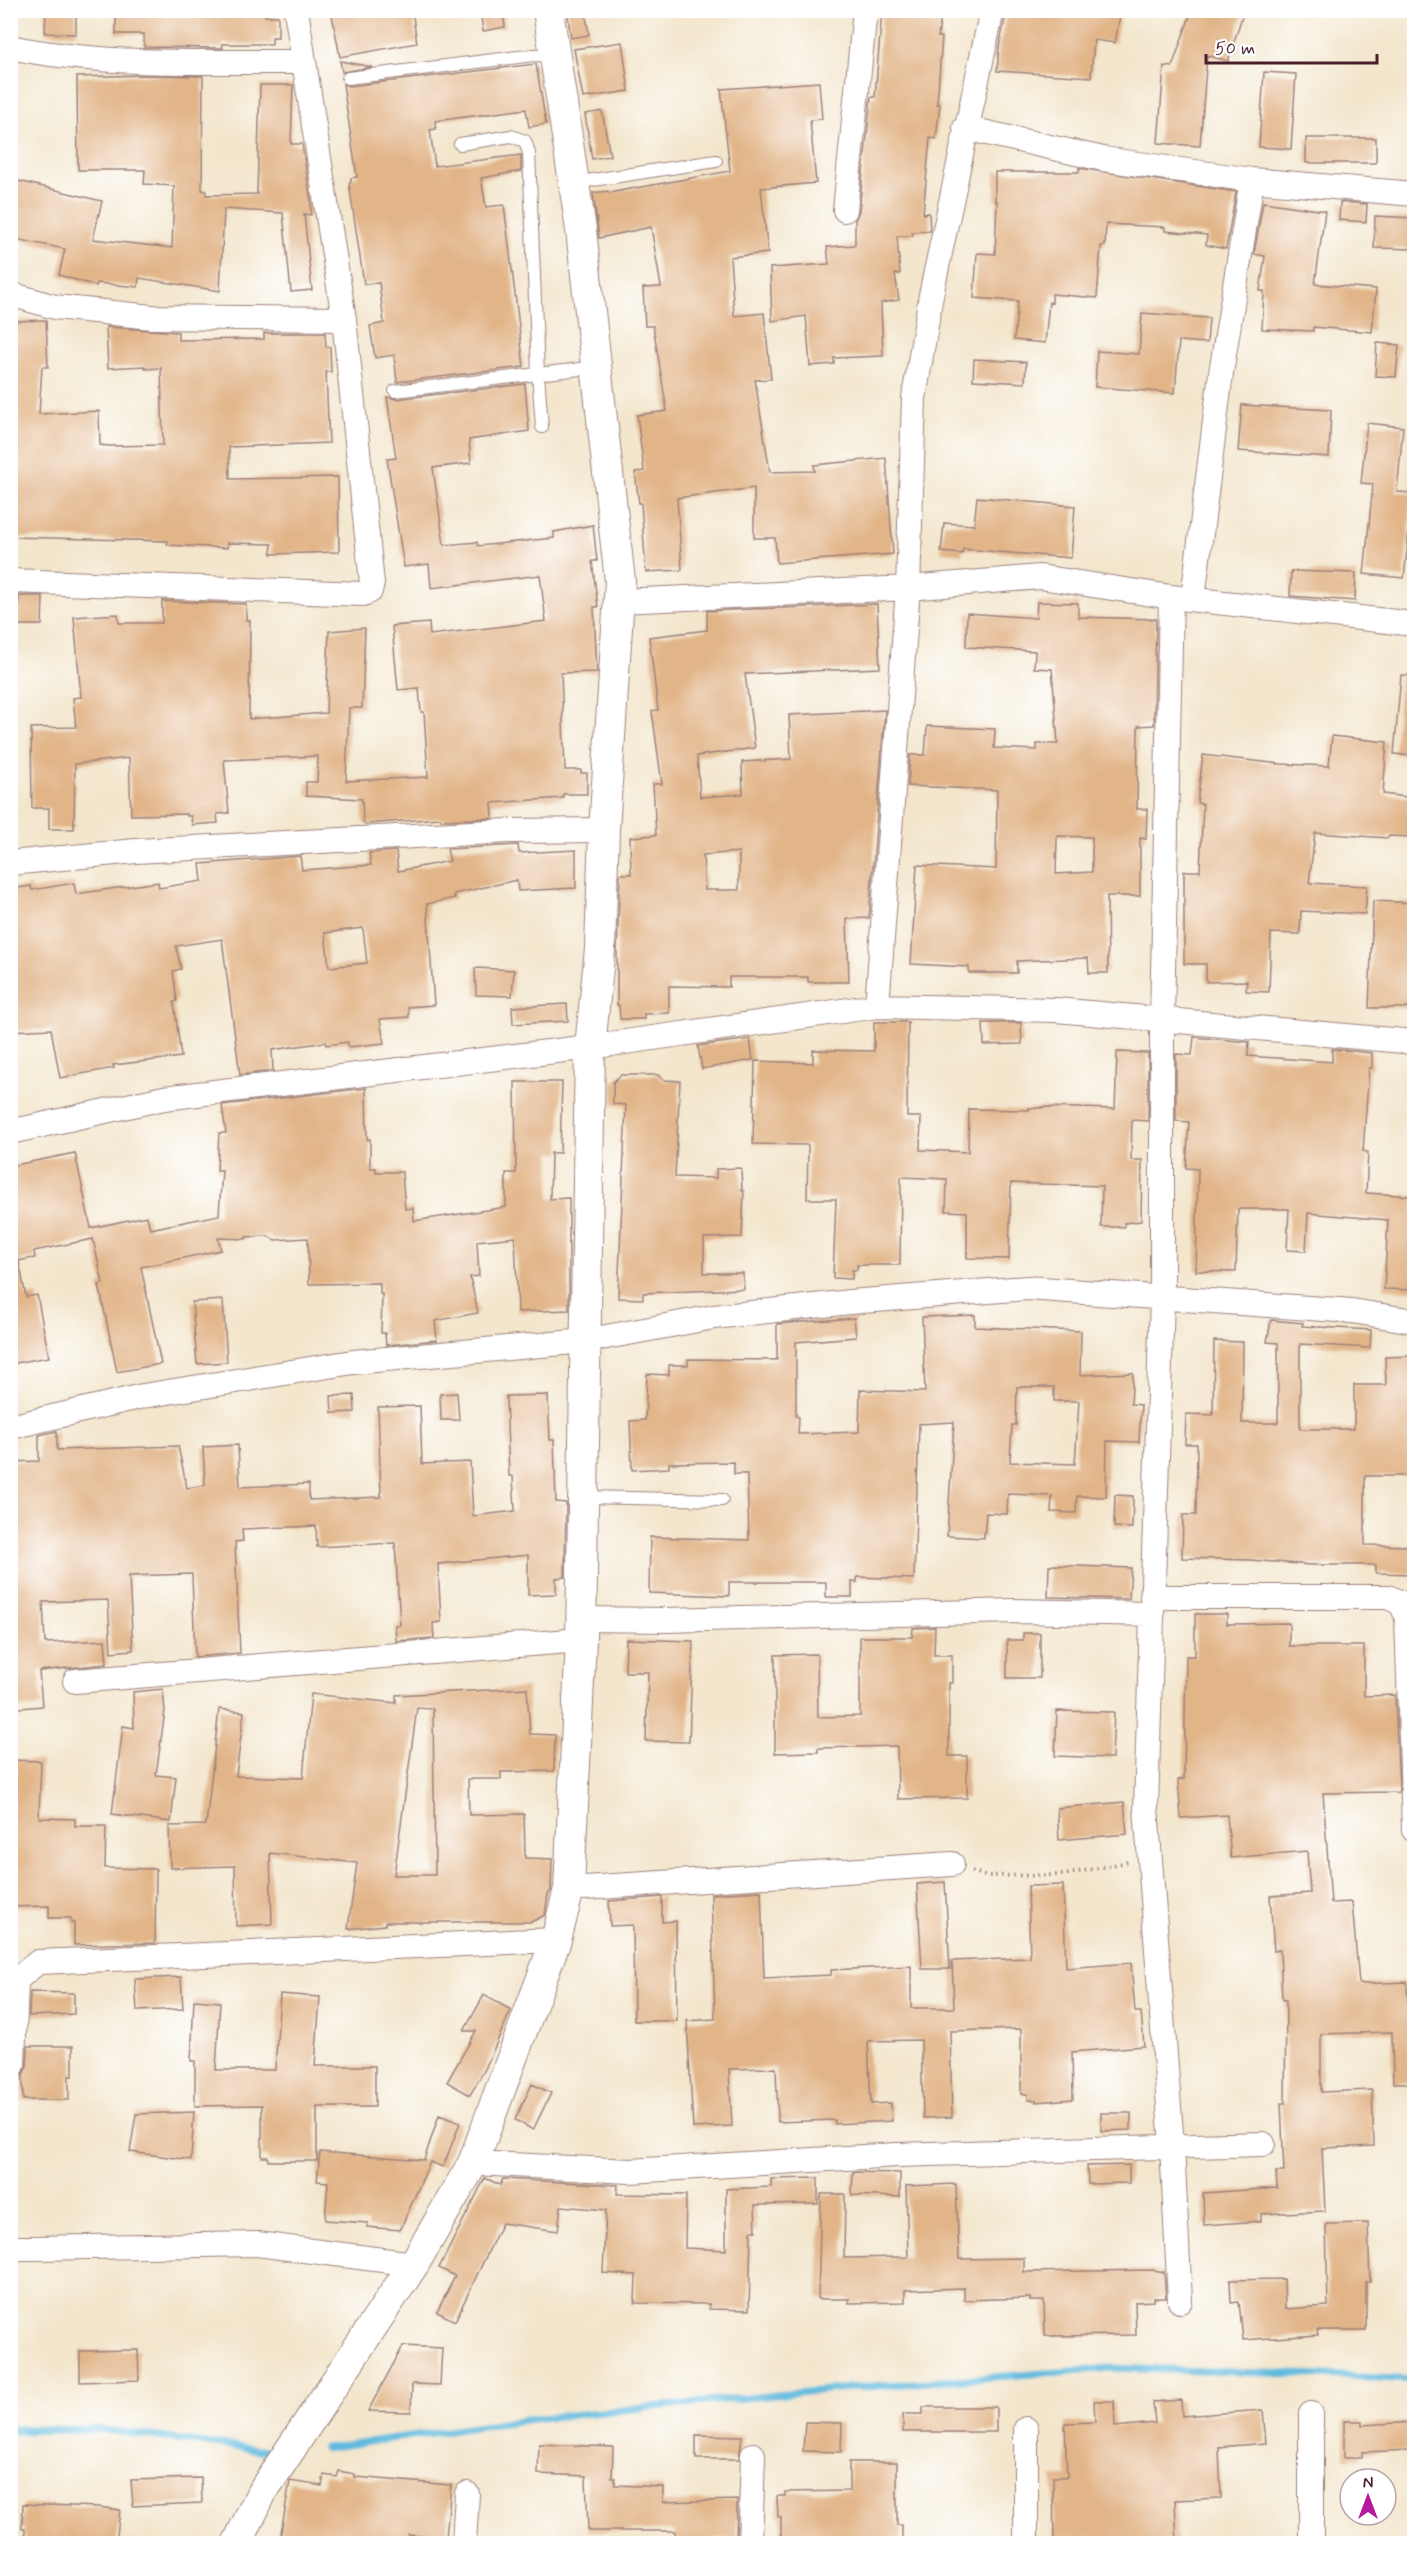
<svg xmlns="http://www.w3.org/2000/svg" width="1425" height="2554" viewBox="0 0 1425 2554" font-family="Mynerve,sans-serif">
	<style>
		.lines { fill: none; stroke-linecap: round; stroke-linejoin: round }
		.stream { stroke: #5fbadd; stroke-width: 7 }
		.building { fill: #e2b589; fill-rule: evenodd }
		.service-casing { stroke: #9e827c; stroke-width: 14 }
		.minor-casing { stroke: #9e827c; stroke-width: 26 }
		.tertiary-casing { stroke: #9e827c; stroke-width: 32 }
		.path { stroke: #9e827c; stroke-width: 4; stroke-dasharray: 1.5 4.5; stroke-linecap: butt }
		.service { stroke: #fff; stroke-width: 12 }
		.minor { stroke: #fff; stroke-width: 24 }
		.tertiary { stroke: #fff; stroke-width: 30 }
	</style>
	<rect width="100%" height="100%" fill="#fff"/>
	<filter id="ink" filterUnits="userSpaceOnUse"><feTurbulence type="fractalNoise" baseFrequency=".0167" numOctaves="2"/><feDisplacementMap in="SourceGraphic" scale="12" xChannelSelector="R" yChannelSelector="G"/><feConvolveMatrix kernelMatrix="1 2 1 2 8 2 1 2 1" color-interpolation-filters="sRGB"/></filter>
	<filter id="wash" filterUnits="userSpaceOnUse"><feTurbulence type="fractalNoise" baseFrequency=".008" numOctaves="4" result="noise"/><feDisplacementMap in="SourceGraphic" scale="24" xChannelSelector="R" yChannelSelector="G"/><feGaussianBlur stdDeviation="1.35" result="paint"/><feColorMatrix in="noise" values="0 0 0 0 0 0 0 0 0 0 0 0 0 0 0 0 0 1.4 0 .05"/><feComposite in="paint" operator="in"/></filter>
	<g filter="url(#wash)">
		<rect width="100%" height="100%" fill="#f3e6cd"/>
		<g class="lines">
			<!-- stream -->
			<path class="stream" d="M10,2429H98L10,2431
				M98,2429L266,2451
				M324,2448L540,2418L849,2388L1111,2368L1326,2375L1414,2380"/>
		</g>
		<g id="blocks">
			<!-- building -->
			<path class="building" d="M46,10H76V34L45,33Z
				M116,10H265V16H278V37H272V44H222L223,48L144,47V34H116Z
				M331,10H412L417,43L340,57Z
				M480,10H503L505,27L483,31Z
				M567,10H585L589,35L571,38Z
				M882,10H942L938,37H942L937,104H940L936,139L930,138L923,214L929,213L930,231L912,232L913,236H897L900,274H895L899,300L881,303L883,356L834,358V364L810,366L806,316L772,321L770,268L829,264L827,247L855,245V220L859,211L871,97H875Z
				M1007,10H1121L1115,43L1094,40L1091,77L997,71L999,47Z
				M1192,10H1244L1228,61L1207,55L1200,146L1158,143L1164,66L1172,67Z
				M622,42L629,91L583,98L574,49Z
				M340,61L372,67L342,72Z
				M536,64L546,124L529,127L526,109L435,121L436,129L430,130L435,166L521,155V171L481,178L486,207L504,205L524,367L397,382L394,355L375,358L370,326L384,323L379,283L364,284L349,183L351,182V178L357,177L343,84L349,86Z
				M1264,72L1296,74L1291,149L1259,147Z
				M145,75L203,76L202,190L206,191V195L257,194L260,85H293L291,144H302L311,202V215L304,214L312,290L291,292L283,213L224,209L220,291L139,278L138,287L97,283L96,286L59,275L65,249L10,238V179L102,201L93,239L172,248L174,186L144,184L145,170H78L77,77Z
				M819,82L822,119L810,120L816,183L761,188L768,253L730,257L734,316L764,313L771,379L755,380L770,472L815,471L814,465L886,458L893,554L777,563L775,538H754V488L677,498L682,570L646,572L641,503H639L635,472L644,471L637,415L667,411L653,326H645L643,288L661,287L651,227L599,238L593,193L608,191V193L730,171L721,89Z
				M602,111L610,156L592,159L585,114Z
				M1306,138H1376V163H1306Z
				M1079,168L1236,192L1226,249L1206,245L1207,235L1165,231V227L1106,224L1105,246H1101L1097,298L1052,294V303L1049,302L1045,343L1014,340L1018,301L974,298L977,253L995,254L997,201H995V172H1079Z
				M1263,202L1325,211L1315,284L1376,289L1372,332L1313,327V331L1262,329L1264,291H1260L1265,256L1254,254Z
				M1340,202L1367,204L1366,222L1339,220Z
				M1375,216L1414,218V249L1374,248Z
				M1142,313L1209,318L1207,343L1179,341L1175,393L1095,387L1097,351L1139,354Z
				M46,320L48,367H42L39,414L99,411L100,445L108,446L163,445L161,368L145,369V366L108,368L106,327L178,332V340L264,339V333H325L326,347H330L331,372H326L329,443L229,447L230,479L338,477L339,552L271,554L272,544L227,543V548L167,545L168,541L10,537V365L14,366L13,321Z
				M1377,343L1399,345L1396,377L1375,376Z
				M974,359L1026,362L1025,383L973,380Z
				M525,384L529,431L469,440L471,463L433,468L444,545L477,542L478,546L554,538V532L593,525L597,561H592L598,607H594L597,672L561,673L565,770H581V773H587V794H563V798L492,803L493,818L441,820L440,818L366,824L363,822L362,799L306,796V782H317L318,756L224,760L229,813L217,814L218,823L192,825L191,816H187V814L131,815L129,758L75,764L74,829H49V808H32L31,728L76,727L73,698L81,697L74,617L118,614L119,623H162V601L246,604V620H250L249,719L326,713L329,631L365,628L362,708H349L346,781L428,777L424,712H421L419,688L398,690L392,626L429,623L430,635L546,621L540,575L431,588L429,564L404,567L387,459L396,458L387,397L396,399Z
				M1242,405L1331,410L1329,457L1238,451Z
				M1367,423L1403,427L1397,492L1413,493L1404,578L1364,574L1373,484L1361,483Z
				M977,497L1075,506L1071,558L963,549L962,554L941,552L944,523L974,525Z
				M1291,571L1356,573L1355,601L1290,596Z
				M19,596H43L42,625H18Z
				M1037,602L1078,603V617L1156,619L1154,725L1138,726L1137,809H1147L1146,839L1140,838V896H1107L1108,973H1089L1088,958L1017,961V973H969V967L911,964L917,865L996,869L997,790L908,786L910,755H925L927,726L995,729L994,748L1037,750V744H1058L1052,669L1034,668L1035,651L966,647L967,613L1036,618ZM1057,836L1092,837V872L1056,874Z
				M877,604L880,668L745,674L755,748L697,756L700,797L743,794L742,762L791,759L789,715L885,710L869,918L847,919L849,982H808V977H729V987L669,986V1013L644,1014V1019H620L619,1005H617V952L620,874H631L630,837L656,835L653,784H662L652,711L658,710L649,637L707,630V611ZM739,852V890H705L703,855Z
				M1401,675L1414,676V756L1394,754Z
				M1332,736L1387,742L1383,794L1414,798V837L1388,836V838L1315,833L1309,883L1367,886L1365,914L1301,911L1300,934L1271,933L1269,992L1246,991L1247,981L1206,982V964H1184V871H1200L1203,804L1197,803L1203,755L1281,764L1329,766Z
				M518,845L519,853L576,850V888L518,891L517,880L454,894L455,898L427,904L434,1005L408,1007L409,1017L380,1019L384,1043L348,1047V1042L326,1045V1042L272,1050L273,1071L240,1075L222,939L176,946L181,969L173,971L177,1001L174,1002L181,1057L113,1065L114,1068L60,1078L51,1029L10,1031V889L31,886L32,890L74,883L76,894L158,882L159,888L202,881L200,864L300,856L302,870L371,865L369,853L396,851L398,871L450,861L447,849ZM363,928L367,963L329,967L325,933Z
				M1373,901L1414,903V1008H1369Z
				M475,968L514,970L512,996L476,995Z
				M567,1004L568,1021L513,1024L512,1007Z
				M874,1022H908L907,1117H921L920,1150L968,1152L969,1109L1029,1110V1108H1041V1107L1115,1109L1117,1052L1148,1053V1121L1132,1120L1131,1160H1142L1141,1221L1124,1223V1227H1101L1102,1186L1011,1183L1009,1259L967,1258V1212L946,1211L947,1179L901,1177L900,1265H857V1270H852V1279L833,1278L836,1199H807L808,1145L753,1144L755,1061L813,1063V1050L874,1051Z
				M983,1023H1021L1022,1044L984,1045Z
				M1194,1037L1249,1042L1248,1056L1332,1062V1049L1372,1053V1068H1369L1363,1151L1368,1152L1366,1193L1414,1196V1290L1384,1289L1388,1220L1308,1213L1306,1251L1287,1250L1289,1209H1238L1236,1272L1196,1271L1198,1169L1186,1168L1189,1122L1176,1121V1054L1192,1055Z
				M750,1039L753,1060L702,1069L698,1046Z
				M621,1075H658L663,1080L680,1081L675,1177L716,1178V1169L741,1168L742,1191H744L742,1237L704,1238V1273H743L744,1289L643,1293V1299L618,1298L626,1105L613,1104V1082Z
				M515,1082H562L560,1153H551L550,1199L569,1198V1310L518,1312L515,1237L477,1241L479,1276L470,1277L478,1313L435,1321L437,1340L386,1345L385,1333H381L382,1294H380V1283L309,1284L308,1238L275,1240L268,1236L246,1237V1239L218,1238L221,1250L141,1267L161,1364L117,1372L99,1285L103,1284L93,1239L34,1251L35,1258L10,1262V1166L75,1153L91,1228L147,1216L150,1229L219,1215L222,1170H217L219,1133H226L222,1105L366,1088L367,1139H370V1168H376V1172H402L405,1209L413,1208L414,1221L506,1207V1173H516Z
				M19,1262L26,1297L37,1295L49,1357L10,1364V1263Z
				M223,1300L227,1362L197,1364L192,1302Z
				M975,1315V1327L1081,1331L1080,1375L1133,1373L1131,1404L1141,1405L1139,1442L1107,1441L1106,1497L1077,1496L1076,1513L1051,1512L1052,1496L1008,1494L1007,1514L986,1513L984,1538L947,1536L954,1422L919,1424L914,1579L857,1577V1582H852V1597H826V1582H729V1596L649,1593L650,1537L749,1540L747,1474H734V1462L669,1463V1468L632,1470L630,1421L645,1420L647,1374L669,1375V1365H688V1359L777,1360V1324L854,1318L856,1337L796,1342V1416L799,1417L798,1434L859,1432L860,1390L925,1392L922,1317ZM1017,1387H1054V1401H1079L1075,1464L1010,1462L1012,1425H1016Z
				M1271,1320L1303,1323L1302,1326L1371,1330L1370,1348L1300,1344V1429H1354V1385H1386L1385,1357L1414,1356V1476H1365V1545L1414,1546V1574L1376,1573V1565H1310L1250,1560L1182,1558L1183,1515H1196L1197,1444H1185L1186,1414L1213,1415L1214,1341L1243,1342L1242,1423H1278V1343L1267,1342Z
				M457,1393L459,1420H441L440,1394Z
				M354,1395L355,1412L332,1413L331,1396Z
				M548,1395L550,1440H554L556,1502L566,1503L565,1577L556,1578V1594L528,1595V1555L438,1564L441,1622L433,1623L434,1638L396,1641L395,1625H400L395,1543L317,1547L316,1526L242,1529L243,1541L235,1542L240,1653L195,1657L192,1574L129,1576L133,1650L111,1652L108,1600L43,1602L45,1643L105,1640L107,1664L39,1671L42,1706L10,1709V1462L39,1461V1435L57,1431V1450L178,1446L187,1488L205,1485L203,1447L238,1445L240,1487L309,1484V1500L381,1497L378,1407L420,1406L422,1464L470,1462L473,1516L515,1511L513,1476H509L506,1396Z
				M1115,1495L1133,1496L1132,1528L1114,1527Z
				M1049,1565L1131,1568L1129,1599L1048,1597Z
				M1195,1614H1227V1624L1289,1623V1646H1364V1696L1395,1695L1399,1792L1323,1793L1331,1903L1352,1902L1359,1984L1407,1982L1411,2083H1393L1392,2032L1321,2034V2092L1372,2090L1374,2146L1322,2148L1325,2211L1261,2214V2221L1204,2225L1203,2193L1277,2188L1276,2172H1284L1281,2103H1285L1286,2000H1282L1280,1950L1274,1951L1270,1896L1310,1893L1307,1851L1231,1858L1227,1815L1181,1818L1178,1780L1184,1779L1186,1656H1195Z
				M935,1627L934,1655H952V1683H949V1756H967V1798L898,1799L897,1746L818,1748V1752L775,1753V1655L817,1654L818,1717L860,1716V1637H912L913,1628Z
				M1023,1633H1040V1678H1007V1640H1023Z
				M626,1639L693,1641L689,1742L646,1741L648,1672H625Z
				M527,1688L530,1734L555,1735L554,1771L501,1772V1779H468L469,1815L524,1814L525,1858L552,1859L551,1891L548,1894L545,1915L531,1922H385V1925L348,1929L357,1863L270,1853L272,1924L236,1926L235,1866L170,1868L169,1826L206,1825L219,1709L244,1712L236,1776L303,1778L311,1694L396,1703V1695ZM417,1708L433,1709L435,1875H394Z
				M163,1689L165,1711L156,1775L176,1777L171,1822L112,1814L123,1726L134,1728L133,1692Z
				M1057,1711L1114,1712L1112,1758L1055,1756Z
				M10,1760L41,1761L39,1818L75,1819V1826H106L105,1868L156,1869L155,1943L74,1945V1923H71V1918H49V1906L10,1907Z
				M1124,1802L1127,1834L1059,1840L1057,1808Z
				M945,1882L950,1969H922L917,1884Z
				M1063,1885L1066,1968L1131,1963L1135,2012H1141L1144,2046L1072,2052L1073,2099L1036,2102V2100H1028V2094H1021V2029L950,2031L952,2117L923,2118L921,2040L868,2041L871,2104L891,2103L892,2121L835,2124V2120L778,2122L776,2068L729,2069L732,2126L693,2128L687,2021L715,2019L711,1894L761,1891L764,1978L831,1975V1970L911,1966V2008H954L952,1961L1030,1958L1028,1886Z
				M662,1897V1922L676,1921L677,2021H634L633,1925L610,1926L609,1901Z
				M181,1977L183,2009L137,2011L135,1979Z
				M30,1992L74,1993V2014L29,2016Z
				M280,1994L320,1997L315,2066H375V2107H317V2161H268V2157H262V2105L195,2106V2061H191L194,2000L220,2002L216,2070H275Z
				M484,1995L511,2010L485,2069L470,2095L447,2082L476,2031H464Z
				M28,2046H73V2076H69V2100H23V2075L27,2066Z
				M532,2084L551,2093L533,2130L515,2120Z
				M194,2112L191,2160L130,2152L136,2114Z
				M1101,2113H1131V2130L1101,2131Z
				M439,2115L460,2123L443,2167L430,2162L400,2230L367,2227L368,2223L325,2220L328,2182L317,2181L320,2152L424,2160Z
				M1129,2165V2183L1088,2184L1087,2166Z
				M853,2172L900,2173V2197L852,2195Z
				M485,2178L500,2185L503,2179L618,2185L617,2194L686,2195L685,2248L726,2250V2189L771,2187V2179L818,2178V2204L755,2205L756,2231H751L749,2310L709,2309V2304L635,2303L636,2275L603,2273L606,2210L561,2206L558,2231L502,2223L455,2321L437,2312L455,2276L439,2268Z
				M956,2184L959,2259L1024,2258V2272L1154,2270L1164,2272L1166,2298H1154V2301L1135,2302L1136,2335L1045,2336L1044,2301H1030V2298L964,2300V2288L905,2290V2302L849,2303V2299H818L821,2194H845L844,2258L908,2257L906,2186Z
				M1368,2223L1370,2282H1366V2330H1317L1318,2335L1243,2340L1239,2302L1231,2303L1230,2280L1284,2279L1285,2309L1328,2306L1326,2224Z
				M403,2346L442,2348L440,2385L412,2384L411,2412L368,2411Z
				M138,2350L139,2380L80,2382V2351Z
				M1181,2400L1182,2416L1263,2410L1266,2443L1219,2447L1221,2498L1175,2500L1177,2544H1054L1053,2477H1067L1065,2423L1095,2422L1094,2401H1114L1115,2427L1155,2423L1153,2402Z
				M923,2407H996V2432H903V2414H923Z
				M1344,2421H1362V2425L1414,2422V2450L1362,2452V2458H1344Z
				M805,2422L842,2423L841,2452L803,2451Z
				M696,2435L742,2436L739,2459H696Z
				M539,2444L613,2447L612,2478H615V2485L663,2487V2502L737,2500L736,2539L676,2541L675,2531H588L586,2476L538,2474Z
				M849,2462H897V2525H902V2544H781V2517H778L777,2496H785V2492L849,2491Z
				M339,2471L355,2474V2477L451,2485L446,2538L409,2535L408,2544H279L290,2481L322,2486L324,2475L337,2477Z
				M201,2478L202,2503L133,2506L131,2480Z
				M23,2504L98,2507L120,2510L116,2544H25V2529H22Z"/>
		</g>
	</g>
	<g filter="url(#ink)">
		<use href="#blocks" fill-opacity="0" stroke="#9e827c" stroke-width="1.5"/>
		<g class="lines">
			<defs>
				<path id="service" d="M348,78L534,55L555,56
					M460,144L511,136L525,141L529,153L538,374L597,367
					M574,183L716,161
					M395,391L538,374L542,427
					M584,1497L722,1500"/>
				<path id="minor" d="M10,47C106,67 207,61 304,62
					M965,128L1103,159L1252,180L1414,194
					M845,210L865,10
					M10,294L55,307L152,317L344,319
					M10,581L363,594L370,591L372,583L344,319L296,10
					M1171,597L1162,1019V1298L1146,1808L1172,2146L1180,2301
					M1193,598L1221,373L1252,180
					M620,601L908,588L1040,577L1171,597L1414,624
					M10,863L136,851L509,831L604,830
					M877,1006L908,588L914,398L931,295L992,10
					M10,1132L164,1098L590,1047L877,1006L1056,1010L1414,1042
					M10,1427L143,1396L353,1362L585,1341L714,1317L850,1302L1027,1288L1352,1311L1414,1321
					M1152,1597H1388L1401,1603L1407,1617L1414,1830
					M581,1619L666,1620L1014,1611L1151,1614
					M75,1681L581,1640
					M569,1889L952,1864
					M10,2068L13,2065L16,1980L38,1962L556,1940
					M473,2163L630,2171L896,2155L1263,2144
					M10,2253L15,2248H33L257,2244L414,2264
					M464,2544L467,2494
					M750,2544L753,2455
					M1026,2544V2429
					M1311,2544V2414"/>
				<path id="tertiary" d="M237,2544L262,2492L414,2264L473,2163L556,1940L569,1889L581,1640L590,1047L600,949L604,830L620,581L581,230L548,10"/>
			</defs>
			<!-- service casing -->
			<use href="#service" class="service-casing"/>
			<!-- minor casing -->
			<use href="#minor" class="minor-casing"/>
			<!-- tertiary casing -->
			<use href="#tertiary" class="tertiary-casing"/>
			<!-- path -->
			<path class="path" d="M972,1871L985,1876L1064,1875L1128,1862"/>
			<!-- service -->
			<use href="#service" class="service"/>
			<!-- minor -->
			<use href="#minor" class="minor"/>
			<!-- tertiary -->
			<use href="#tertiary" class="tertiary"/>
		</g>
	</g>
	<!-- margin -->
	<rect width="1425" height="2554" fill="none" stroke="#fff" stroke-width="36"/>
	<!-- north arrow -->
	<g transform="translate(1368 2497)"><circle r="28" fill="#ffffff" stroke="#b7a5aa" stroke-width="1.5"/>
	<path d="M0-4.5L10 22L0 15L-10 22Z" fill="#b5179e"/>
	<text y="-9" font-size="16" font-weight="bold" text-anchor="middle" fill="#4a1f2b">N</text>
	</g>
	<!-- scale -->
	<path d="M1206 54v9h171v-9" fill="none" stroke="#4a1f2b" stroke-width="3"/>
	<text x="1215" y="54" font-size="18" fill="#4a1f2b" stroke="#ffffff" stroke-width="4.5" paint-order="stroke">50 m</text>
</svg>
